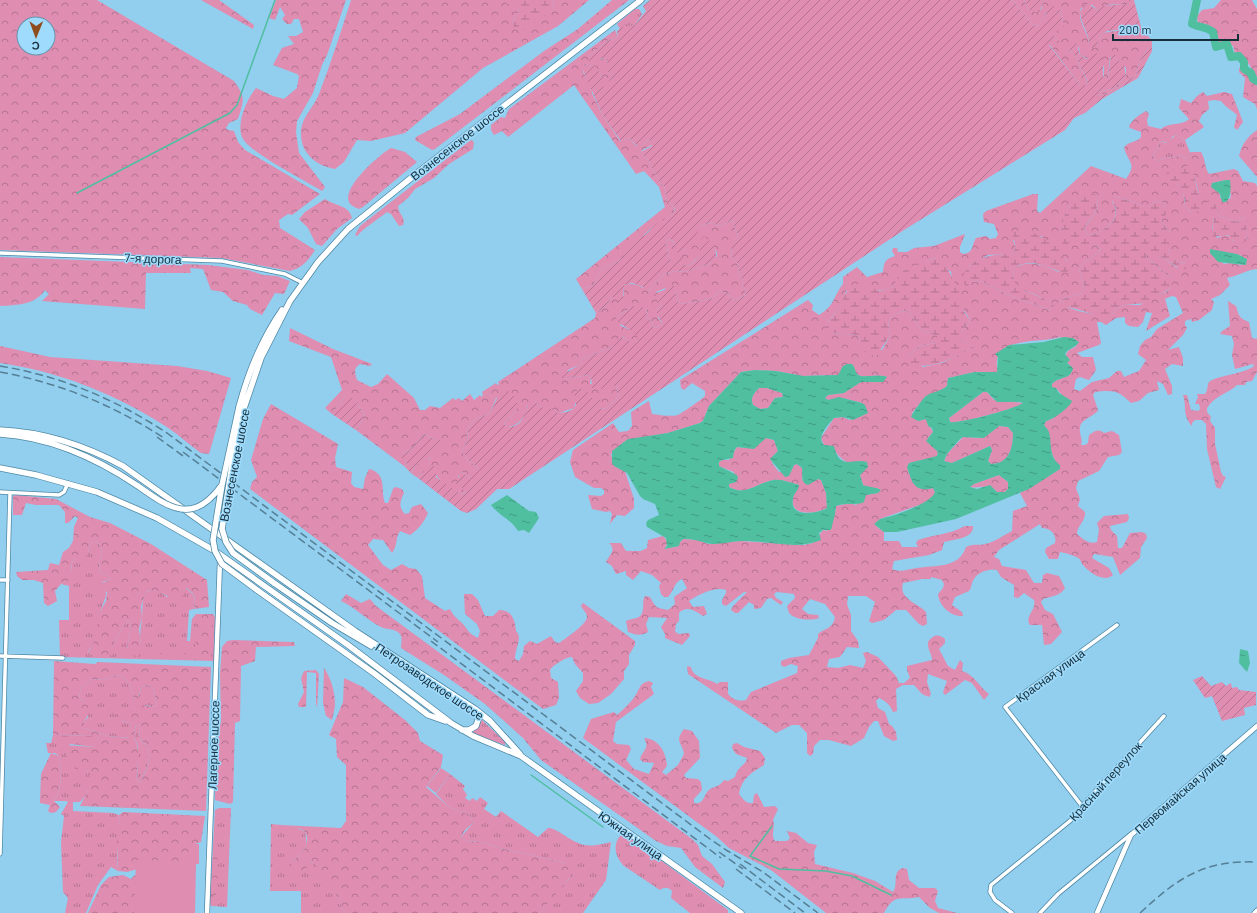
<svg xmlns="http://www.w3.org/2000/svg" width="1257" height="913" viewBox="0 0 1257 913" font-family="Barlow,sans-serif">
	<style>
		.grass { fill: url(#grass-tufts) }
		.forest { fill: url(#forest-crowns); fill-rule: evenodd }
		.wetland { fill: url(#wetland-marsh) }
		.garden { fill: url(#garden-furrows) }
		.pitch { fill: #df8db1 }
		.water { fill: url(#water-ripples); fill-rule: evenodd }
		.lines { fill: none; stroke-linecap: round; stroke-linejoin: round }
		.stream { stroke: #4fbfa0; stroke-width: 1.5 }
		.river { stroke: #4fbfa0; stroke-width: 8 }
		.street-casing { stroke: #4d88a5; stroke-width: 5 }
		.secondary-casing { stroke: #4d88a5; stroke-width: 6 }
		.primary-casing { stroke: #4d88a5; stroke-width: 7 }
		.street { stroke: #fff; stroke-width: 3.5 }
		.secondary { stroke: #fff; stroke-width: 4.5 }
		.primary { stroke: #fff; stroke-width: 5.5 }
		.rail { stroke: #557f95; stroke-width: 1.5; stroke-dasharray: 8 4; stroke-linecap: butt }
		.primary-bridge-casing { stroke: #4d88a5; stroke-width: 7; stroke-linecap: butt }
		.primary-bridge { stroke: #fff; stroke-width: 5.5 }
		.labels { text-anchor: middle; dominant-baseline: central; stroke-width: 3; stroke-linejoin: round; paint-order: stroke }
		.street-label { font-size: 12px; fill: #152d39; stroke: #9fdbfc }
	</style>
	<defs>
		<pattern id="grass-tufts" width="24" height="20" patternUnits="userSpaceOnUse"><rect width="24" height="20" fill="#df8db1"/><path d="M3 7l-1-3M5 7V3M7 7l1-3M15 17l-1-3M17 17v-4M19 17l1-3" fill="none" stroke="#b47491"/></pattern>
		<pattern id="forest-crowns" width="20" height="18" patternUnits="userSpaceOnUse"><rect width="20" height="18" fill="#df8db1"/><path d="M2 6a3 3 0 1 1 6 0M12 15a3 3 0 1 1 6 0" fill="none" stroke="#b47491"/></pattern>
		<pattern id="wetland-marsh" width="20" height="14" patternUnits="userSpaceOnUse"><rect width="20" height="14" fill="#df8db1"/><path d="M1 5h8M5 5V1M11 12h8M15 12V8" fill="none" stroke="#b47491"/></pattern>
		<pattern id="garden-furrows" width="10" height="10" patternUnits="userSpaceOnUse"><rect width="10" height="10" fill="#df8db1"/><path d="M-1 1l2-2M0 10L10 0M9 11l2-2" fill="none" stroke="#b47491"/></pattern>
		<pattern id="water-ripples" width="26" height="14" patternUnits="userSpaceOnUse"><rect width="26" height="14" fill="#4fbfa0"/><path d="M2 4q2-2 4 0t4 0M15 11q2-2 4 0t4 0" fill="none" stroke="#409c83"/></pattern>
	</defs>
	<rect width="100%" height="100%" fill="#92ceee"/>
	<!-- grass -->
	<path class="grass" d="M635,9H639L642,14L635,25L620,29L617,24Z
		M1176,135L1185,140L1191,155L1185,159L1181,155L1172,158L1167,157L1157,161L1153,156L1161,141L1166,143Z
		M96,541L102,548L99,568L101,573L107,575L110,580L102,582C110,598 104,597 101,611C100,617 102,624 100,630C98,638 92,645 88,652L112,655L114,643L127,620L131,624L127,650L141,644C139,634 141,628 142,618C143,607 141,604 146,592C155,589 160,590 167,597L183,592L185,588C195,594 196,598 194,609L189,610L187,641H190L192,619L196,614H213L215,617L214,661L60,657L59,620H69V586L61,584C70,580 72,570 72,562L76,558L88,553L90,543Z
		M117,675L122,676C130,684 133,689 134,701L139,696L141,688L146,685L153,687L157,705L152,707L146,705L141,710L133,708L122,721L131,724L130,738L108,736L84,728V722L88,717L83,701L79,697L81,688L91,679L103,680Z
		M481,719L505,742V745L472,733L478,726Z
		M136,725L140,726L139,738C142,741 146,745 148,748C152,757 145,774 140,782L137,781L138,747L134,735Z
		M53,735L98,736L99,740L94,747L70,744L66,753C72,763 78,769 90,771C92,782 88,795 80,802H73V811L113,813L119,815L120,819L117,855L118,871L111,867L98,885L86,913H65L68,898L63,892L61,842L64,816L61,814L68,802L66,801H54C62,790 62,769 59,756L55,753H48L46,743H51Z
		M450,774L465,786L463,789L467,795L465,798L470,801L472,798L477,801L480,797L488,803L484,809L496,817L501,811L538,837L548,828C554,828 559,832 564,835C583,848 590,847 611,842L606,880L583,913H540L555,894L569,879L565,863L500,848L481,842L466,841L461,837L473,823L470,815L449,807L436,794Z
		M219,808H231L227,907L211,906L210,903L215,810Z
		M271,824C282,825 296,826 305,832L307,845L299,856L292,861C298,861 306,859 311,862C327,868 338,898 345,913H301V891H270Z
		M621,835L632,839L728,910V913H690L671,898L672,891C668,887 664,887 660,890L624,866C615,857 612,844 621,835Z"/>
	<!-- forest -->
	<path class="forest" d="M0,0H97L234,81C246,98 244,100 238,119L229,123L226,128L228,130L234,131L238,142L245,150L320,194L292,215L288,214L279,220L280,228L315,250C308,261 302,268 290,271L221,258L0,250ZM24,24H48V48H24Z
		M201,0H219L254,25L253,29Z
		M276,0H346L327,55L322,65L313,93L297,121L296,132L299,153L325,187L322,191C305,181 251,153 243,139C235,125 247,99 256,88L273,96L284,99L297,88L299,76L297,74L273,65L282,48L294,44L288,36H296L303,32L299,19H294L291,24H287L282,19L285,15L280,7L275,20L269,18Z
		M351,0H507L508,11L516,4L519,10L512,23L554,9L552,0H589L558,26L483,68L405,133L371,141L357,140L344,162L335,169C316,166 300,153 301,132C301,118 314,107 319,94C331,63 341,31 351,0Z
		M612,0H629L435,149L432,150L415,140L416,137L460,114L544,51L578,29Z
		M1012,0H1024L1029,10H1041L1043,2L1045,0H1129V3C1120,8 1111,0 1098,10L1092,5L1081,8C1076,21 1090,34 1089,46L1096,47C1100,32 1104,32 1117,31C1124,30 1129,28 1137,28L1149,39V47L1140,60L1136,75L1113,91L1098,96V92L1114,88L1126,76V68L1115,57H1110L1108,78H1104V66L1080,55L1079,47L1069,50L1078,59C1078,70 1088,74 1087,85H1080L1049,44L1057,43V39L1054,37V33C1065,23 1064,25 1060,10L1045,13V17L1037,26L1033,25Z
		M1221,0H1252L1257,9V77C1251,69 1248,60 1240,53H1235L1233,46L1226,43H1219C1212,30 1216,25 1198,24L1197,16L1202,10L1214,8Z
		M615,30L618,37L607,41L588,57L599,60L604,58L608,59L607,70L612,76L609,89H605L602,86V76L593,66L585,64L583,72L591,85L592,93L603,116L620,141L629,138L636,146H642L648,140L652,141V145L642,150L641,154L647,158L661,184L664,186L667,202L675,206L674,212L672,215L649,230L619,261L603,268L593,285L582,289L576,279L665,207L659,187L644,171L636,174L574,85L508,137L502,131L494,135L491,130V125L501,117L505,118L509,109Z
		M1239,68L1249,75L1251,80L1257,86V109L1255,104L1243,97L1245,78L1239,72Z
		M1203,92L1207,96L1224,92L1232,94L1243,122L1237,130L1234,127L1237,115C1232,110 1225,107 1221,101L1215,100L1208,101L1209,109L1202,115L1199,121L1204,127L1185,140L1176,135L1172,137L1169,143L1161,141L1153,156L1157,161L1167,157L1172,158L1181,155L1185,159L1191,155L1190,152H1201C1206,160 1204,167 1209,174L1234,169L1238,171L1243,181L1255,183L1257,186V269C1246,270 1238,276 1227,278L1230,285L1220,295L1211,299L1214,302L1212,310L1199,320L1192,322L1191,319L1185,321V325L1187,328L1183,335L1168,350L1179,347L1183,358V366L1172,364L1165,369L1172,386V394L1168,395L1163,384L1157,381L1159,390L1148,393L1139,401L1131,403C1118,390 1113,390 1095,392L1093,395L1098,410C1094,417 1080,419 1080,428C1079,435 1083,437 1081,445H1085L1088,443L1089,435C1095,431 1098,428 1104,433L1112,431L1119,435L1122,452L1119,455L1108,457L1099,471L1078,481L1076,488L1080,499L1078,506L1085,512C1086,521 1077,525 1077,534C1083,539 1089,545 1097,542L1099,530L1097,523L1104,516L1128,514L1129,518L1127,522L1110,526L1111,530L1117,536L1118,548H1122L1130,533L1142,532L1146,534L1147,538L1141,547L1140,558L1120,575L1113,557L1094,554L1092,558L1109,568L1113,575C1104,583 1090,573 1083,565C1081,563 1081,559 1078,558C1076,556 1062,552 1060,552L1058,559H1049L1045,552L1046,548L1055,543C1057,535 1051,528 1042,528L1040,524L999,550L994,557L999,559L1002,566L1026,570L1034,583H1042L1043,575L1047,573L1059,576L1065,588C1060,596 1052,596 1043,599L1041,602L1045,610L1053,614L1062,632L1051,644L1044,645L1042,625H1030C1024,616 1037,610 1034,600L1024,593L1018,598L1014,597V585L1001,577L997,570C990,568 978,572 974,579C971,583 972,587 969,591L955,597L952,605L962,612L963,616C951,617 939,606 938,594L943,588L944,584L942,580L931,577V579H922L903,583C898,599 918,603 926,612L927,624L923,626L919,624L906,610H896L884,620L872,623L869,621L875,602L866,596H848L847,604L851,615V631L858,641L859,648L847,647L840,657L829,659L827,667L838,668L850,665L863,668L866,661L863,653L867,652L878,657L896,676L899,683H904L910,678L907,670V666L932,660C932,652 922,643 933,637C937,634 941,636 945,639V643L939,649L948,666L955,670L960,660L963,663L962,671C975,675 978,686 989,694L984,700L972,683L965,680L945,695L943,692L947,681L928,674L927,682L931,694L929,697L922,694L914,685H903L896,689L897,711L893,712C890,705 886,701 879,698L876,701L878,708L885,712L889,724L892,726L896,732L897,740L893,741L884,736L878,721H874L869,727L864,738L851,746L829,740H820L814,746L813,754L810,756L807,753V733L799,725H792L776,733L688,674L687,666L691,667C693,679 709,678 717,684L720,682H728V694C733,700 739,702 746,700L751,692L797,673L798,666L791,664L784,667L781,665V661L789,658L809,655L818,638V634C825,628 833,629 835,617L825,604L810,599L802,609L808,614L818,615L819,618C811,621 795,620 789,613L787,606L795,598L794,594L777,592L774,594L776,598L783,602L781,605L771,598L767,599L761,608L754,609V605L749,602L738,613H735L731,610L733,606L747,592H744L726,606L722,604V600L726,593V590C714,586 698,595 689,601L693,607L704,606L707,614L703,616C695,611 687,605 679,613V621L676,624L675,631L678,634L689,633L690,636L682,645L665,638V634L661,627L667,618L649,617L646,624L648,632C641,636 636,635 628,632L626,621C630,619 635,619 639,617C646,612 641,602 645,596L650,597C657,609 655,607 668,610L675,604L674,597L687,588L682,579C674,582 674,591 668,597H664L661,594L659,586L661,583L652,575L641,571L633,580L626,575V571L616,574L612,566L606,562C609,555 617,550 609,543H621L626,551H641L647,548L648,540L663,536L668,542L665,548L676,547L683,539L699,540L708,544L740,541L804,545L813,543L823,530L827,531L835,514L836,506L850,503L856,505L866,495L878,493V488H870L863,485L860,475L862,472L859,461C844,468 839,454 830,446L824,445L821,438L834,418L843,417L849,420L864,415L862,403L843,398L828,400L825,398L828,395L844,393L857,383L887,377C879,374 862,378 858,375C854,372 855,367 852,364L843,366L839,375L803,376L776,371L755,370L741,372L709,406L703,421L700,423L668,433L625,441L611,454L614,466L625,471L634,499V508L625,516L617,515L610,524L612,514L610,511L606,512L592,509L588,495L601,496L604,494V490L601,488H594L575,477L570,462L573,450L613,423L619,432L628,431L632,426L631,412L649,401L652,414C660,415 671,417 678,415C682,413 701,400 705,396V391L692,383L684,390L681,388L680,380L808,300L813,305L812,310L819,315C835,306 833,296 843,284V277L857,267L867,277L883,272C884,262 885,259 895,256L892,251L893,248H897L898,252H907L914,248L934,246L965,234L960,247V252L963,254C974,253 971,246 976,238L986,236L990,239L996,238L998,234L994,224L984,222L983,214L986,211L1033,194H1038L1037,211L1040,213L1091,166L1126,179C1137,163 1129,164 1124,148C1127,141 1137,143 1141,137V132L1130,128L1129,126C1134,118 1138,116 1146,111L1149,114L1147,120L1148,126L1161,129C1169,122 1182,126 1189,119L1179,108L1181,99L1191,103L1197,96ZM1192,173C1198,185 1202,200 1196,213H1192L1185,206L1183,190L1174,181ZM1226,180L1231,195L1230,199L1220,198V194L1212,183ZM1096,195C1102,209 1091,217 1084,229L1088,235C1102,235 1125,217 1112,202L1114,196L1145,206H1149L1156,201L1164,203L1165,210L1161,220L1170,233L1168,255L1178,262L1186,263L1177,268L1164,258L1147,253L1146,257L1171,278L1170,288L1166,292L1153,297L1140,305H1124L1117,308L1111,315C1096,314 1069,313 1060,300L1082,293L1084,286L1079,270C1084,259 1094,258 1101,249L1094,244L1078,243L1061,229L1068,206ZM1207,203L1216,207L1219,216L1237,222L1244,217L1247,221L1246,236L1248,240L1233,241L1232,237L1224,235L1217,238L1212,229L1214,218ZM1041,236L1067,261L1059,272C1043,265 1030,259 1014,268C1011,287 1018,289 1034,294C1041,297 1048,301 1054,305L1049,310L1009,295L980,281L972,282L969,266L988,255L1011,254L1016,248L1013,240ZM1210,250L1240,255L1243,258L1242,265L1230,263L1224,264ZM936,258L951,272L952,280L956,286L961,300L962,307L970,320L961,333V341L974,347L942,363L923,367L908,356L920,346L935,343L938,336L921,330L908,311C898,311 894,314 888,321L890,336L882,350L860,342L858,335L832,333L827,322C834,317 844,301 846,291C862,290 878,293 893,287C902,271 919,263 936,258ZM1172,296L1176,297L1183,313L1157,329L1151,337L1145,340L1140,346L1138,354L1146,360L1139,371L1124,377L1121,371H1117L1109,378L1092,382L1080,391L1074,389L1076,379L1080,377L1089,380L1096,370L1093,357H1082L1077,353L1099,345L1101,343L1097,322H1101L1106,325L1116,318L1125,317V323L1129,326L1138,327L1143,322L1146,312L1152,313L1146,331L1170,316L1165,299ZM1060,337L1077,346C1067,351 1064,352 1067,363L1070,365V375L1055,381L1052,384V388H1056L1062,395C1061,408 1060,418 1046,421L1044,425C1048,432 1048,439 1050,447C1052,456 1057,461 1057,471L1020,493L1027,506L1013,511L1012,531C1004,535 993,543 985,544C976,546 975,543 966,547C959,569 934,565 917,568C909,569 900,573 892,569L894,561L929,555L942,550L944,542C953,539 974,539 973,526H965C948,535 936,534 918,540L916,543L918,547H902L899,541H884V532L877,527L880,519L925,503L934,496L935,492L933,488L929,489L913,483L908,471L909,463L934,458L937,456L938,452L928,438L933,432L926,419L918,421L912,413L926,396L937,393L947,386L948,378L975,372H997L998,369C996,365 997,364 997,360C1001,337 1043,343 1060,337Z
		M1257,130V177L1239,156C1242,144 1247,137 1257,130Z
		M471,140L474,142L473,149L449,164L434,178L415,189L408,198L398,206C398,214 406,217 403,225L399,226L391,214L387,212C377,220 365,227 357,236L355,235L360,226Z
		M391,148L405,152L417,162L363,207L359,209C355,207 351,206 349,202C342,187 379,155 391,148Z
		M325,199C335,206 349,205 352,218L337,229L322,246L316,244L308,228L299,219L305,212Z
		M732,220L738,236C732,241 731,249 732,257L737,263L746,295L736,300L732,299C729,294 725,291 719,292L713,298L682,304L678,302L675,290L668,287L656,292L663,301V305L657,311L658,318L663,324L656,328L652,326L653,323L646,316L647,309L630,308L617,317L621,326L635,332L639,339L636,342L632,343L623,337L613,347L583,358L579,365L568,370L565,379L588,375L591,377L590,384L616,386L619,396L607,408L599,409V398L576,401L574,408L559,413L539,407L535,401L527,406C526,416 519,427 506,427L504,423L517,410L496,398L490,413L476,419L470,425L468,429L467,441L462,451L468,460L478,468L474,475L470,478L462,472L458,476L465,492L462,495L443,483L435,474L422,473L418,478L412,474C414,463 421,462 430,459L435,440L425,434L409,451L402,453L407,465L404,466L356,430L362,421L364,413L358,405L345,396L332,414L325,408L342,390L331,357L289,341L290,328L333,349L372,364L370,366L360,364C353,368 355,373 357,380L371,387L378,384L387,374L414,398L420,410H425L430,406L440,408L453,398L455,400L459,398L462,401L470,394L474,400L480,395L481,397L483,395L482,392L496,383L497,385L499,384L498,382L595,318L596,313L605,307L612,297L624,296V285C632,282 642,286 648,291L664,274L675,271L686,272L712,263L717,257V253L710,242C702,250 698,259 688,266L669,259L666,242L670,239L676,245V248L685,250L686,246L702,225L710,223L721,226Z
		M0,257L208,265L248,270L263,275L277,276L290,281L284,294L275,293L262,315L250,309L247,305L233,301L223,292L211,290L203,269L190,268L191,273H146L145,309L42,301L49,294L45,290C35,305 17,305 0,306Z
		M1228,301L1236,306C1239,316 1239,318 1249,322L1252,338L1257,339V372L1252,381L1246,382L1245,385H1237C1228,394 1215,395 1207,408V412L1211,417L1210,421L1215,428V444L1221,472L1223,476L1226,477L1220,489L1216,487L1207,449L1206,424L1202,420H1195L1192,423V426C1182,415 1187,407 1183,395H1187L1191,410L1199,411L1200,408L1199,404H1195L1198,397L1197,394H1205C1208,390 1207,386 1209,382C1215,376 1244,374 1254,366L1253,364L1235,369L1232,355L1234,344L1232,336L1220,334L1222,331L1230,326Z
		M0,346L50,357L177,366L207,371L231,378L209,454L201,453C188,444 176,432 162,424C113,393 57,371 0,363Z
		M759,388H767L782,393L783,397L775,398L768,408L760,409L753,405C750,398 754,393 759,388Z
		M983,392H987L994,400L1024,403C1014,409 960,424 950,422L949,418Z
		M271,404L338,444L335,458L336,467L352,472L351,483L354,487L363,489L365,478L369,469C388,474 380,490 385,503H388L393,489L395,487L402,489L404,493C400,501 398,507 405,514L409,513L412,507L421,504L428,513C424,522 419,529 410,535L400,531C395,538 398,545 392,553L383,540L373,539L368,545L383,565L391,570L402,564L409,568L416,569L422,576L425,598L445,611L450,609C454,617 457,618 463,624C469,631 468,633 478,638L480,631L477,624L465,614L464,594H472L478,600L485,616H493L499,610C512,610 515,620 516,631C523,638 515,647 515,659L519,661L523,654L524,646L530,641L537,644L551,636L555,642L559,643C565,639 587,624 587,617C587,613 583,610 581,606L583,603L635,641V645L629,655V664L624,671V679L611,694L598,703L589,704L580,698L576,691L583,681V673L575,664L572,657C566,657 553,665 550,670L551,678L558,682L559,698L556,705L543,709L250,489L252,482L257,477L251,460L263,419Z
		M999,426L1008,427L1013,433C1013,449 1009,464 991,464L988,461L992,450L990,446L952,463L944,462L947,454L963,437L980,438L990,433Z
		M766,438L774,440L778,451L773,456L772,463L779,472H791L794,465L797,464L803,469L802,480L811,483L818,479L821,480L826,493L827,508C818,513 790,518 793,499C793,494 797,489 799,485C791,483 782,479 774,480C758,482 746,497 729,487V484L733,482L734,472L718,466L719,462L722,460H729L737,447C755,450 753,446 766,438Z
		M999,475L1008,482V489L1005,492H997C989,482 980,489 969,487L974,484Z
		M16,495L56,499L90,517L110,523L151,544L207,580L209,607L194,609C196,599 196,594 186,588L183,592L182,599L175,601C164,595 159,588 146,592L141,606L142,617L139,629L142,652L137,657L127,650L131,624L127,620L114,643L113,655L95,657L88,653L100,630V615L102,608L106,601L107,592L99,590L96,585L110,580L107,575L101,573L99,568L102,548L96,541L90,543L88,553L84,560L76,558L72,562L70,580L61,584L55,591L57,601L48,606L44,603L43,583L34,580H22L17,576L16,572L48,570L50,563L59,565L63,552L69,548L73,541L74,527L78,518L75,516L68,523H65V512L59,505H36L26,503L22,515H13V496Z
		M346,594L361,603L370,599L376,606L692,839L698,845L702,856L712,864L725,882L723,888L695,867L681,848L667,846L656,841L541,760L523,738L485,704L444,675L401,648C401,643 403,636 399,633C394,628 387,630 381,627C367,620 356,608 341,601Z
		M204,615H211L213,619L211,660H194L197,628L194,621L196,617Z
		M233,640L291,642H294L295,646L256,647L255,661L241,666L240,721L235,723L233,802L230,804L215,800L216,755L221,719L220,674L222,647L227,641Z
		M147,654H189L191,657L188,659L146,658Z
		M54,661L95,664L98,662L211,667L206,811L80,806L88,790L90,771C86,770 80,770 76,769C69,766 65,752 65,745L94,747L99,738L93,736L53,735ZM117,675L122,676C130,684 133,689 134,701H137L141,688L146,685L153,687L157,705L152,707L143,705L141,709L133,708L120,710L117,714V719L131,724L129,738L108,736L84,728V722L90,711L88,706L79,697L81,688L91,679L103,680ZM136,725L140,726L139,738C142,741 146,744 148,748C152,757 145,775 140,782L137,781C136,771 139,761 138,751C137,739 132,739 136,725Z
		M324,668C331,678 335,692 335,704C335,709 333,714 332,720L326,716L323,703Z
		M316,670L319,674L317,707L316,704V673L307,672L306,707H299L298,704L304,692L301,678L304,671Z
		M344,678L363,687L405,720L418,733L420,741L443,755L441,767L426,787L449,807L470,815L473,823L465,830L461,837L466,841L481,842L500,848L565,863L574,869C567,885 551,899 540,913H345C336,894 328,873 310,861L305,871H289L292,861L299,856L307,845V837L305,832L301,829L281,825L341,828L346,821V765L337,757L336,739L329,735L343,702Z
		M649,681L653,683L651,687L654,694L616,722L613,741L617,744L629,745L631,749L626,760L634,769L649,774L654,763L643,762L640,759C643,749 650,749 644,738C659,739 666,752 667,766L662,772L666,775L678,765L684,754C682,742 674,742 684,729L692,731L699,741L700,758L684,775L686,778L698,779L701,782L702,790L694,799V803C705,805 703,794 710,789C716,786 720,786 724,780L728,781L735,777C738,765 746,766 747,758L736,754L732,748L733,744L737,743L744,747L760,751L765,758L764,765C752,772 741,779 739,794C743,799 746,804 753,803L754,795L757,793L764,807L775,806L778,809L773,820C776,827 770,835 775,841H787L790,838L787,831L796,833L808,843L817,845L814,852L815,864L853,873L875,881L893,892C899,884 891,872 903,868L907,869L909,880L919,888H935L938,891L935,901L938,908L957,913H939L930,908L919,897C901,901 895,892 884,913H826L771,870L729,848L717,837L583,738L591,719L614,712L617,715C621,712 633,700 635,696C640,689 639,683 649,681Z
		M51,753L59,756C62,769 62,790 54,801L60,807L56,812L51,813L48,811L50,805L40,803V800L41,774Z
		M123,812L205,816L201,842L195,844L190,863L144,867L127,872L118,871L117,841L120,819L119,815Z
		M217,842L218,875L215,904L212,903L213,849L214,843Z
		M123,875L131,879L135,875L139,878L137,913H88L101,885L109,877Z"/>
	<!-- wetland -->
	<path class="wetland" d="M506,0H552L554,9L523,31L516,30L512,23L519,10L516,5L508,12Z
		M1185,166H1189L1192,169L1199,195V210L1196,213H1192L1185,206C1185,193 1181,182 1167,181L1165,177L1168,170L1179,172Z
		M1096,194C1102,210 1091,216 1084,229L1088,235C1099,235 1118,222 1116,210C1116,206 1112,202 1111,198L1114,196L1145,206H1149L1156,201L1164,203L1166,214L1161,220L1170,233L1172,244L1168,251L1169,255L1178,262L1190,264L1189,268L1181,270L1164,258L1147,254L1146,257L1171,278L1173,281C1170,295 1155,293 1148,303L1124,305L1117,308L1111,315L1104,317L1065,306L1060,300L1082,293L1084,286L1079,270C1084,259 1094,258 1101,249L1094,244L1063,245C1058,231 1063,220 1068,206L1089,195Z
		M1208,200L1215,203L1219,216L1237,222L1244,217L1248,218L1246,236L1248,240L1245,242L1236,243L1228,235L1213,237L1212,233L1214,218L1206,203Z
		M1020,230L1034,233L1061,248L1062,255L1071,267L1066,273C1046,269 1034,256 1014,268C1011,291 1024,289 1040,297C1045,299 1050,302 1055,305L1049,310L1009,295L980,281L972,282L966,287L962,279C968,258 991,254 1011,254L1016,248L1012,232Z
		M936,258L944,259C947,270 954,280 959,291C963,302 961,311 970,320L961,333V341L975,347C953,357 932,372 908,363V356L920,346L935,343L937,336L921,330L908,311C898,311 894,314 888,321L890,336L876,356C863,355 861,347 858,335L832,333L825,330L827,322C839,314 842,295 852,285L860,284L865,289L871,287L879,291L893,287L900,273L914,265Z"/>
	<!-- garden -->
	<path class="garden" d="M650,0H1012L1033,25L1037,26L1045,17L1046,10L1054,6L1060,10L1064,26L1054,33V37L1061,42L1049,45L1080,85H1087C1089,75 1078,70 1078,59L1069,50L1070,43L1074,42L1077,44L1080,55L1087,59L1093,53C1108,53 1101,69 1104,78H1108L1111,54L1115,53V57L1124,65L1126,76L1114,88L1098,92V96L1113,91L1136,75L1140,60L1149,47V39L1137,28L1107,31L1100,36L1096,47L1093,48L1089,46C1090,34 1081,25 1080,12L1084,5L1088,4L1098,10L1100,6C1107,5 1127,5 1129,3V0H1134L1141,27L1152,41V51L1138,78L1102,99L1085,113L1074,118L1065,130L904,230L509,489H497L476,509L467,513L461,511L418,478L428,466L433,465L436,469V477L462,495L465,493L463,489L456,484L459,479V472H462L470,478L478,468L468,460L462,451L467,441L468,429L470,425L476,419L490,413L500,392L503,389L507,390C515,396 518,400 517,410L504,423L506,427C527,428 523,408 532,399L535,401L539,407L552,409L555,412C563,414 572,412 576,405L574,394L579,388L587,391L591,398H599L601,401L599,409L607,408L619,396L616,386H608C603,390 598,390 592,388L591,377L588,375L565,379L562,378V375L579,365L583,358L613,347L619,337C626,337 629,343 636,342L638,339C635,330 623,327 615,320L617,317L630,308L634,306L647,308L646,316L653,323L652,326L656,328L663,324L657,315V311L663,305V302L656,300L653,294L664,290L670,284L674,286L678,302L682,304L713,298L719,292C725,291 729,294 732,299L736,300L746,295L737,263L732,257C731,249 731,241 738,236L732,220L721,226L710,223L702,225C701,229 683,253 680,255L677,252C675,246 676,243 670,239L666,242L669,259L673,260L684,257L681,263L688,266C708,252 694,249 704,236C712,241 718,252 716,261L712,263L686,272L675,271L664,274L648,291L645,290L643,287L632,283L624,285L623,304H619L616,297H612L605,307L596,313L582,289L593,285L603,268L619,261L634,241L645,235L656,224L672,215L675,210V206L667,202L664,186L661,184L647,158L639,153L652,146V141L648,140L642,146L638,147L629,138L621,141L603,116L583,70L585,64L595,66L603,78V86L605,89H609L608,83L612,76L606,69L608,59L602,58C598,62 595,62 589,61L588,57L607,41L618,37L617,31L622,27L635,25L646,11L643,6Z
		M1024,0H1045C1041,4 1042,9 1038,13L1029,10Z
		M345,396H351L364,413L362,421L356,430L332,414Z
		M425,434L435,440H440L442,443C439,448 435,455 430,458C423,465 414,461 412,474L404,466L407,465L405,460L401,457L402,453L409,451Z
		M1202,676L1211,686L1222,682L1226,686L1231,683L1232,688L1237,687L1239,690L1256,692V705L1244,708L1245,715L1222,721L1212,696L1205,698L1193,680Z"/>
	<!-- pitch -->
	<path class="pitch" d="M441,768L450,774L436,793L427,786Z
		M189,844H199V864H196L195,913H134L136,860L188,861Z"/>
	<!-- water -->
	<path class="water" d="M1226,180H1230C1231,188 1231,198 1226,202H1222L1220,194L1211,187L1212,183Z
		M1210,249L1237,254L1247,259L1246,265L1218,262L1210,253Z
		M1064,337L1073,338L1079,342C1076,348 1068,348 1065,354L1070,360L1067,363L1073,368C1071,380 1059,376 1052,384V387L1056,388L1059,393L1072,401C1070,407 1053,420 1046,421L1044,425C1045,427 1047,428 1048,430C1053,439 1047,456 1060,465V469L1029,489L956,519L897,532H884L874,524L880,519C893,516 931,504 935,492L933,488C914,493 912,482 907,467L909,463L937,456L938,452L926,441L933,432L932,428L928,426L926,419L918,421L911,417C912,414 923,398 926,396C931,392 940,392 947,386L948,378L975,372H997L998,357L995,354L1009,345L1044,342ZM983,392H987L997,402H1020L1023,403C1015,409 959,424 950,422L949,418ZM999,426L1008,427L1013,433C1013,448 1009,464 991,464L988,461L992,450L990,446L952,463L944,461L947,454L960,439L963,437L984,438ZM999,475L1008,482V489L1005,492H997L990,485L977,489L970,487L974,484Z
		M847,364H852C855,367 855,372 858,375C863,378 880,374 887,377L883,382H861L844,393L828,395L825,398L828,400L839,397L862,403L865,405L868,413L853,420L843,417L834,418C828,425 816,437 824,445L834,446C840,472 854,457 867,462L868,467L860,475L863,485C869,487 876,487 881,490L878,493L866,495L864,502C857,506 847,502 836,506L835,514L831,530H823L819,533L821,540C796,551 767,540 741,541C732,541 716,546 707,543C697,541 695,539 683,539L680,542L679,546L664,549L667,546L666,538L647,527L646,523L648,520L659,515L655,504L643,499L640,496L627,473L614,466L612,463V451L628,439L668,433L700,423L703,421L709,406L741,372L755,370L776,371L803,376L838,375L843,366ZM759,388H767L782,393L783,397L775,398L768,408L760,409L753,405C750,398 754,393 759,388ZM766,438L774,440L778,451L770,459L785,477L789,476L794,465L797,464L802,468C803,476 800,482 808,485L818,479L821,480L826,493L827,508C817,514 789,518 793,499C793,493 799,491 799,485C791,483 782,479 774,480C758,482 746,497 729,487V484L736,482L738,478L737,475L719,466V462L722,460L733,458L734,451L737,447L754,449Z
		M507,495L529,511L536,512L539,518L529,533L524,530L518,531C511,519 499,516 491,505Z
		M1240,649L1248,651L1250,663L1247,672L1239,663Z"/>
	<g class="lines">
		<!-- stream -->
		<path class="stream" d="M77,193L230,113L237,105L275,0
			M531,775L603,827
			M772,826L750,856L779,869L826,871L852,876L891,895"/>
		<!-- river -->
		<path class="river" d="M1197,0L1192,24C1200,28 1205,26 1213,32L1216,47L1227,44L1231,57L1239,56L1244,62V69L1251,73L1253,79L1257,81"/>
		<defs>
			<path id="street" d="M0,253L222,261L285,274L303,283
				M0,492L59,495L64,492L68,483
				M0,580H8
				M0,656L63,658
				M1082,806L1005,707L1117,625
				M0,854L10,493
				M1012,913L995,900L990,892L991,885L1076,816L1082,806L1164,716
				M1040,913L1058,894L1131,834
				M1254,913L1257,910"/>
			<path id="secondary" d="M207,913L220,561
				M1097,913L1131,835L1257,726"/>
			<path id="primary" d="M239,407C248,373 262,339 282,310
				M244,408L261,358L290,301L318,262L348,229L416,174L641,0
				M0,430C45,432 84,445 123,466L355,631L475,709L490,721L520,754
				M0,434C50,437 98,459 138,486
				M0,468L36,475L97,492L157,518L215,551L348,645L451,723L473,736L521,756L741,913
				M274,583L332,623L371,646
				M257,590L375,674L428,715L445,721
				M462,730H469L476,726L479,717L477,711"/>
		</defs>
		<!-- street casing -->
		<use href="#street" class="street-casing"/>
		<!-- secondary casing -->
		<use href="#secondary" class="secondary-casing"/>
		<!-- primary casing -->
		<use href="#primary" class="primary-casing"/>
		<!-- street -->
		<use href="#street" class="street"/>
		<!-- secondary -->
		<use href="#secondary" class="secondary"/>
		<!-- primary -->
		<use href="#primary" class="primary"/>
		<!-- rail -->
		<path class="rail" d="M0,366C61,376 115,399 167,433L710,839L726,850L763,872L818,913
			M0,372C60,383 113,405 164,438
			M157,437L186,458
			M183,452L438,642
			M431,641L721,858
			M719,852L743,869
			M740,864L805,913
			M736,869L795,913
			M1140,913C1178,878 1203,860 1257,862"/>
		<defs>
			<path id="primary-bridge" d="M239,407L222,485L213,540L215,551L222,564L257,590
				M244,408L232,465L222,529L226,542L233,553L274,583
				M138,486C169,508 193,525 221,486"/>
		</defs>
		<!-- primary-bridge casing -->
		<use href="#primary-bridge" class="primary-bridge-casing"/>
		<!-- primary-bridge -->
		<use href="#primary-bridge" class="primary-bridge"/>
	</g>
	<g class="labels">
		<!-- street labels -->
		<g class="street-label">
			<text transform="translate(457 142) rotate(-38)">Вознесенское шоссе</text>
			<text transform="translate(153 258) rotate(2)">7-я дорога</text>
			<text transform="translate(234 465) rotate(-79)">Вознесенское шоссе</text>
			<text transform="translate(1050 675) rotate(-36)">Красная улица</text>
			<text transform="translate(430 681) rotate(34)">Петрозаводское шоссе</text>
			<text transform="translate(213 745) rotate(-88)">Лагерное шоссе</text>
			<text transform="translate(1105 781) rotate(-48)">Красный переулок</text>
			<text transform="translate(1180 793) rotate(-41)">Первомайская улица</text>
			<text transform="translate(631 835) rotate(35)">Южная улица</text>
		</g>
	</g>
	<!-- north arrow -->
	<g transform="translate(36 36) rotate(181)"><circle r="19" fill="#9fdbfc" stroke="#6895ae"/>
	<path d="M0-3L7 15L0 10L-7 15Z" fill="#8f4c1c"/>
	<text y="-6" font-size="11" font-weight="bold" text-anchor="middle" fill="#152d39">С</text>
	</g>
	<!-- scale -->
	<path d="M1113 34v6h125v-6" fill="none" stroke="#152d39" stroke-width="2"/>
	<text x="1119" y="34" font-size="12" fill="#152d39" stroke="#9fdbfc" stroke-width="3" paint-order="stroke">200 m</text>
</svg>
